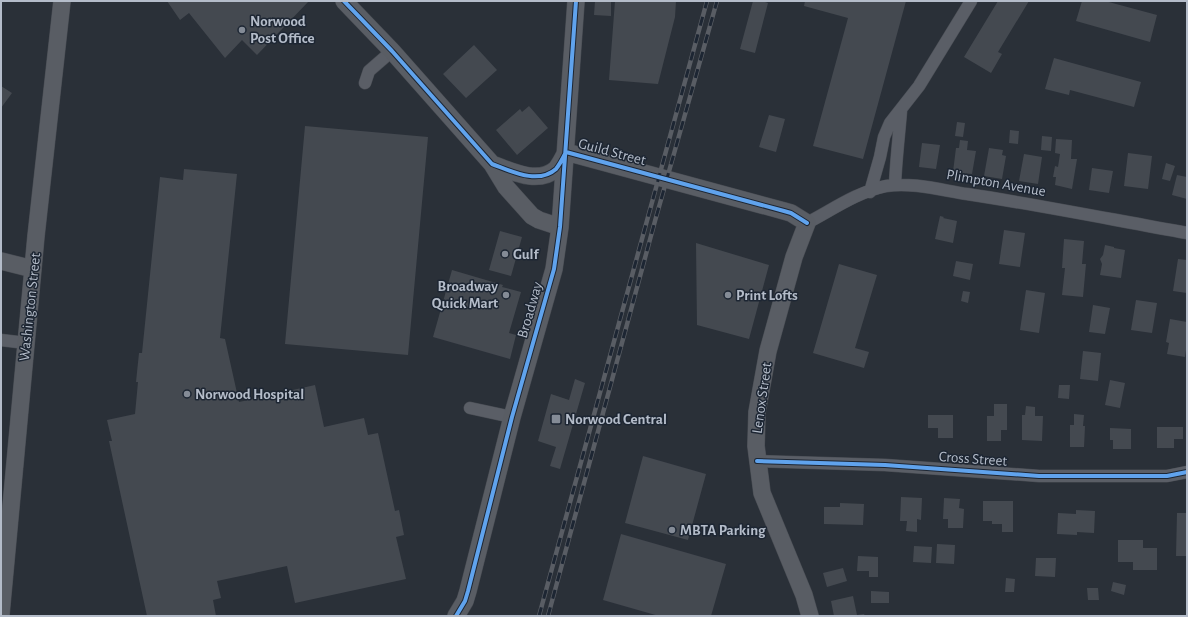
<svg xmlns="http://www.w3.org/2000/svg" width="1188" height="617" viewBox="0 0 1188 617" font-family="'Alegreya Sans',sans-serif">
	<style>
		.building { fill: #444950 }
		.lines { fill: none; stroke-linecap: round; stroke-linejoin: round }
		.street-casing { stroke: #484c53; stroke-width: 13 }
		.secondary-casing { stroke: #484c53; stroke-width: 18 }
		.street { stroke: #5a5e66; stroke-width: 12 }
		.secondary { stroke: #595d64; stroke-width: 17 }
		.rail-casing { stroke: #595d64; stroke-width: 4.5 }
		.rail { stroke: #1d2633; stroke-width: 3; stroke-dasharray: 9; stroke-linecap: butt }
		.cycleway-casing { stroke: #1d2633; stroke-width: 6 }
		.cycleway { stroke: #60a3ed; stroke-width: 4 }
		.poi-dot { fill: #848b96; stroke: #1d2633; stroke-width: 1.5 }
		.labels { text-anchor: middle; dominant-baseline: central; stroke-width: 3; stroke-linejoin: round; paint-order: stroke }
		.poi-label { font-size: 15px; font-weight: bold; fill: #b4bcc9; stroke: #1d2633; text-anchor: start }
		.street-label { font-size: 15px; fill: #b4bcc9; stroke: #1d2633 }
	</style>
	<rect width="100%" height="100%" fill="#2a3038"/>
	<!-- building -->
	<path class="building" d="M167,1H309L257,55L242,40L225,58L189,13L180,20Z
		M595,1H611V16L594,15Z
		M615,1H676L675,17L658,84L609,80Z
		M753,1H762L768,3L755,53L740,49Z
		M805,1H906L863,159L813,146L848,18L804,6Z
		M998,1H1029L998,52L1002,54L991,73L964,57Z
		M1082,1H1105L1157,15L1150,42L1076,21Z
		M474,45L497,70L466,98L443,74Z
		M1054,58L1141,82L1134,107L1070,90L1069,95L1045,89Z
		M1,86L12,93L1,108Z
		M529,106L548,128L517,155L496,130L520,109L522,112Z
		M769,115L785,119L776,152L759,147Z
		M957,122L965,123L963,137L955,136Z
		M305,126L428,137L408,355L285,344Z
		M1010,130L1019,131L1018,144L1009,143Z
		M1042,136L1052,137L1051,151L1041,150Z
		M1056,139L1072,140L1071,159H1077L1072,189L1055,185L1056,177H1053L1055,166L1058,167L1060,154L1055,153Z
		M960,140L968,141L967,150L976,151L972,174L953,172L956,148H959Z
		M922,143L940,145L936,169L919,167Z
		M989,148L1003,150L1002,155L1006,156L1002,179L984,176Z
		M1128,153L1152,156L1148,189L1124,186Z
		M1024,154L1042,157L1038,184L1019,181Z
		M1166,163L1175,166L1170,181L1162,179Z
		M1092,168L1113,171L1109,193L1089,190Z
		M184,169L237,174L220,338L225,339L239,402L315,385L324,427L364,418L368,435L378,433L395,511L399,510L404,535L396,537L406,579L295,603L287,566L217,581L221,598L213,600L216,616H147L109,441H112L107,420L135,414L138,382H136L139,353H142L160,177L183,180Z
		M1177,175L1187,177V199L1172,195Z
		M940,216L944,217L943,218L957,221L953,243L935,239Z
		M1004,230L1025,233L1020,267L999,264Z
		M500,231L522,237L511,276L489,270Z
		M1064,239L1084,241L1082,264H1086L1083,297L1062,295L1065,268H1062Z
		M696,243L769,265L749,339L697,325Z
		M1105,245L1114,247V248L1125,250L1121,278L1100,275L1102,264L1100,259L1103,255Z
		M1178,259L1187,260V293L1173,291Z
		M956,261L973,264L970,280L953,276Z
		M839,264L877,275L855,348L869,352L864,368L813,353Z
		M452,270L503,285L502,287L521,292L509,333L516,335L510,359L433,337Z
		M1026,290L1045,293L1039,333L1020,330Z
		M963,291L970,292L968,303L961,301Z
		M1136,300L1157,303L1152,333L1131,330Z
		M1093,305L1110,308L1105,334L1089,332Z
		M1170,319L1187,322V343L1185,357L1167,354L1169,343L1166,342Z
		M1083,351L1101,353L1098,381L1080,379Z
		M575,379L585,383L560,469L550,466L556,447L538,441L551,394L569,400Z
		M1110,380L1125,383L1120,408L1105,405Z
		M1059,385H1070L1069,399L1058,398Z
		M994,404H1007V430H1001V441H987V416H994Z
		M1026,406L1035,407V416H1043L1042,441L1022,440V415H1025Z
		M1074,414L1084,415L1083,426H1085L1084,447H1070V425H1074Z
		M928,415H953V438H938V428H928Z
		M1157,427H1183V439H1174V448H1157Z
		M1110,428L1131,429V449H1113V440H1110Z
		M643,456L706,474L688,540L625,523Z
		M901,497L922,498L921,520L917,519V532L906,531L907,521H900Z
		M944,498L960,499L959,508L964,509L963,528H948V519H943Z
		M983,501H1013V532H1002V524H992V521H983Z
		M840,503L864,504L863,525L824,524V507H840Z
		M1076,510L1095,511L1094,533L1077,532V535L1057,534L1058,513L1076,514Z
		M1177,513H1187V556H1176Z
		M621,534L726,564L711,616H659L603,600Z
		M1118,540H1143V548H1157V570H1133V562H1118Z
		M937,544L955,545L954,564L936,563Z
		M914,546L932,547L931,563L913,562Z
		M858,556L878,557V577H869V571H857Z
		M1036,558H1056L1055,577L1035,576Z
		M843,568L847,581L827,587L823,573Z
		M1006,578L1015,579L1014,592H1005Z
		M1113,582L1126,585L1124,595L1111,591Z
		M1087,588H1098L1099,600H1088Z
		M871,591L889,592V603H871Z
		M853,596L857,615L864,614L865,616H847L846,615L834,616L831,601Z"/>
	<g class="lines">
		<defs>
			<path id="street" d="M365,83L369,71L392,51
				M895,185C896,160 899,136 901,111
				M870,192L880,157L884,137L890,123L919,86L971,1
				M807,223C832,210 857,192 886,186C912,182 941,190 967,194C1040,205 1114,220 1187,233
				M1,340L26,343
				M470,408L512,417
				M757,461L885,465L1039,476H1167L1187,472"/>
			<path id="secondary" d="M344,1L392,51L492,164C511,171 538,185 556,169C560,164 563,158 566,152L784,211L791,213L807,223L794,257L768,351L757,412L756,446L762,493L804,595L810,616
				M492,164L506,187L532,216L539,220L560,227
				M1,261L33,269
				M1,614L36,236L62,1
				M456,616L465,601L468,591L512,417L554,269L560,227L576,1"/>
		</defs>
		<!-- street casing -->
		<use href="#street" class="street-casing"/>
		<!-- secondary casing -->
		<use href="#secondary" class="secondary-casing"/>
		<!-- street -->
		<use href="#street" class="street"/>
		<!-- secondary -->
		<use href="#secondary" class="secondary"/>
		<defs>
			<path id="rail" d="M539,616L707,1
				M548,616L655,221L717,1"/>
		</defs>
		<!-- rail casing -->
		<use href="#rail" class="rail-casing"/>
		<!-- rail -->
		<use href="#rail" class="rail"/>
		<defs>
			<path id="cycleway" d="M344,1L392,51L492,164C511,171 538,185 556,169C560,164 563,158 566,152L784,211L791,213L807,223
				M757,461L885,465L1039,476H1167L1187,472
				M456,616L465,601L468,591L512,417L554,269L560,227L576,1"/>
		</defs>
		<!-- cycleway casing -->
		<use href="#cycleway" class="cycleway-casing"/>
		<!-- cycleway -->
		<use href="#cycleway" class="cycleway"/>
	</g>
	<!-- markers -->
	<g class="poi-dot">
		<circle cx="242" cy="30" r="4"/>
		<circle cx="505" cy="254" r="4"/>
		<circle cx="506" cy="295" r="4"/>
		<circle cx="728" cy="295" r="4"/>
		<circle cx="187" cy="394" r="4"/>
		<rect x="551" y="414" width="10" height="10" rx="2"/>
		<circle cx="672" cy="530" r="4"/>
	</g>
	<g class="labels">
		<!-- poi labels -->
		<g class="poi-label">
			<text x="250" y="21">Norwood<tspan x="250" dy="17">Post Office</tspan></text>
			<text x="513" y="254">Gulf</text>
			<text x="498" y="286" text-anchor="end">Broadway<tspan x="498" dy="17">Quick Mart</tspan></text>
			<text x="736" y="295">Print Lofts</text>
			<text x="195" y="394">Norwood Hospital</text>
			<text x="565" y="419">Norwood Central</text>
			<text x="680" y="530">MBTA Parking</text>
		</g>
		<!-- street labels -->
		<g class="street-label">
			<text transform="translate(612 152) rotate(15)">Guild Street</text>
			<text transform="translate(996 183) rotate(10)">Plimpton Avenue</text>
			<text transform="translate(30 307) rotate(-84)">Washington Street</text>
			<text transform="translate(530 310) rotate(-74)">Broadway</text>
			<text transform="translate(762 398) rotate(-82)">Lenox Street</text>
			<text transform="translate(973 459) rotate(4)">Cross Street</text>
		</g>
	</g>
	<!-- border -->
	<rect width="1188" height="617" fill="none" stroke="#b4bcc9" stroke-width="4"/>
</svg>
